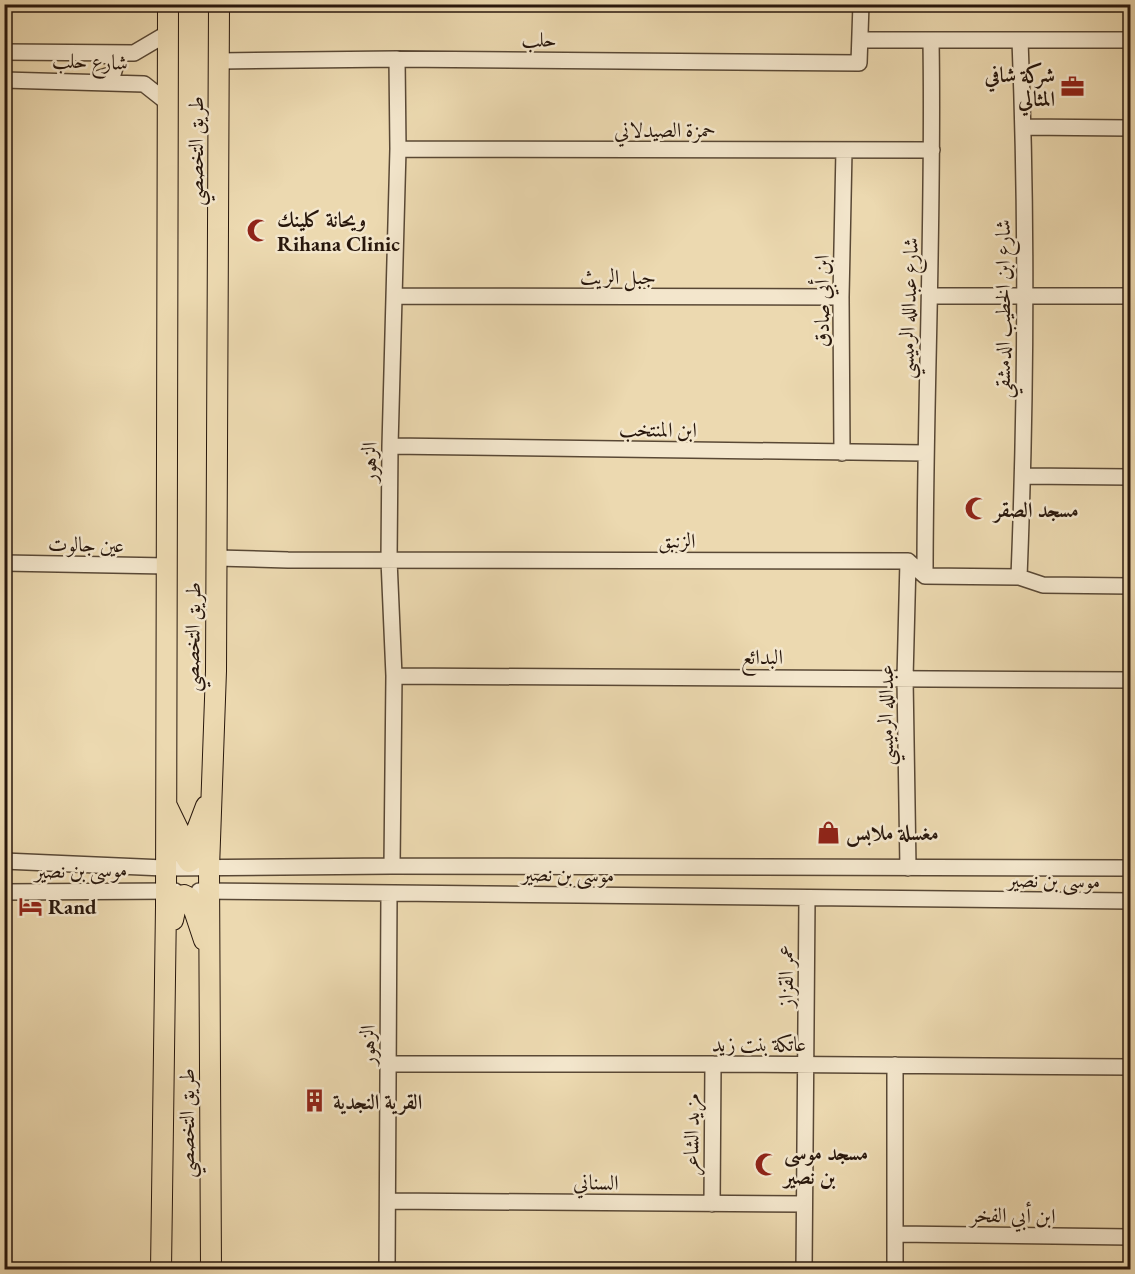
<svg xmlns="http://www.w3.org/2000/svg" width="1135" height="1274" viewBox="0 0 1135 1274" font-family="'EB Garamond',Amiri,serif">
	<style>
		.lines { fill: none; stroke-linecap: round; stroke-linejoin: round }
		.minor-casing { stroke: #594835; stroke-width: 18 }
		.major-casing { stroke: #28170c; stroke-width: 22 }
		.minor { stroke: #f3e6cc; stroke-width: 15 }
		.major { stroke: #ecd9b0; stroke-width: 20 }
		.labels { text-anchor: middle; dominant-baseline: central; stroke-width: 5; stroke-linejoin: round; paint-order: stroke }
		.street-label { font-size: 21px; fill: #28170c; stroke: #f3e6cc }
		.poi-label { font-size: 21px; font-weight: bold; fill: #28170c; stroke: #f3e6cc; text-anchor: start }
	</style>
	<rect width="100%" height="100%" fill="#ecd9b0"/>
	<filter id="stains"><feTurbulence type="fractalNoise" baseFrequency=".00333" numOctaves="4"/><feColorMatrix values="0 0 0 0 .2 0 0 0 0 .09 0 0 0 0 .02 0 0 0 .5 -.17"/></filter>
	<radialGradient id="worn" r=".72"><stop offset=".6" stop-color="#630" stop-opacity="0"/><stop offset="1" stop-color="#630" stop-opacity=".3"/></radialGradient>
	<g class="lines">
		<defs>
			<path id="minor" d="M860,40H1130
				M4,52L134,53L168,33
				M220,61L397,59L859,63L861,4
				M97,79L113,74C116,66 117,63 111,56L100,55
				M4,80L144,84L168,103
				M1023,127L1130,128
				M398,149L932,150
				M395,296L841,297
				M930,296H1130
				M390,446L925,453
				M842,453L841,297L844,150
				M1023,476L1130,477
				M217,558L288,560L908,561L925,576L1019,577L1043,585L1130,586
				M4,563L167,566
				M925,576C925,397 934,219 931,41
				M1019,577C1026,400 1027,218 1020,40
				M394,676L1130,680
				M4,861L164,868L392,866L1130,868
				M392,866L394,676L389,560L390,446L398,149L397,59
				M908,868L905,678L908,561
				M199,891L1130,901
				M4,892L175,891
				M387,1064H713L1130,1067
				M895,1065V1270
				M388,1201L804,1204
				M712,1204L713,1064
				M896,1234L1130,1237
				M387,1270L389,893
				M804,1270L807,898"/>
			<path id="major" d="M167,806L181,835L183,853L189,862L194,859L195,835L206,806
				M173,920L178,896L184,895L190,898L204,940
				M161,1270L166,906L168,4
				M211,1270L209,868L216,671L219,4"/>
		</defs>
		<!-- minor casing -->
		<use href="#minor" class="minor-casing"/>
		<!-- major casing -->
		<use href="#major" class="major-casing"/>
		<!-- minor -->
		<use href="#minor" class="minor"/>
		<!-- major -->
		<use href="#major" class="major"/>
	</g>
	<!-- icons -->
	<defs>
		<symbol id="office-bare" viewBox="-9 -9 18 18"><path d="M-6-3h4V-5.5h4V-3h4V5H-6ZM-1-4.5V-3h2v-1.5ZM-6 0V1H6V0Z" fill="#8f2418" stroke="#f3e6cc" stroke-width="2.5" paint-order="stroke"/></symbol>
		<symbol id="mosque-bare" viewBox="-9 -9 18 18"><path d="M3.5-4.9A6 6 0 1 0 3.5 4.9A5 5 0 1 1 3.5-4.9Z" fill="#8f2418" stroke="#f3e6cc" stroke-width="2.5" paint-order="stroke"/></symbol>
		<symbol id="shop-bare" viewBox="-9 -9 18 18"><path d="M-5-2.5h2.3a2.7 3.5 0 0 1 5.4 0H5L5.5 6h-11ZM-1.5-2.5h3a1.5 2.3 0 0 0-3 0Z" fill="#8f2418" stroke="#f3e6cc" stroke-width="2.5" paint-order="stroke"/></symbol>
		<symbol id="hotel-bare" viewBox="-9 -9 18 18"><path d="M-6-4.5h1.5V1H6V5H4.5V3h-9V5H-6ZM-4 0a1.8 1.8 0 1 1 3.6 0ZM.5 0V-2.5h3Q6-2.5 6 0Z" fill="#8f2418" stroke="#f3e6cc" stroke-width="2.5" paint-order="stroke"/></symbol>
		<symbol id="building-bare" viewBox="-9 -9 18 18"><path d="M-4-6H4V6H1V3H-1V6H-4ZM-2.5-4.3h1.7v1.8h-1.7ZM.8-4.3h1.7v1.8H.8ZM-2.5-1h1.7V.8h-1.7ZM.8-1h1.7V.8H.8Z" fill="#8f2418" stroke="#f3e6cc" stroke-width="2.5" paint-order="stroke"/></symbol>
	</defs>
	<g fill-rule="evenodd">
		<use href="#office-bare" x="1056" y="70" width="33" height="33"/>
		<use href="#mosque-bare" x="242" y="214" width="33" height="33"/>
		<use href="#mosque-bare" x="960" y="492" width="33" height="33"/>
		<use href="#shop-bare" x="812" y="816" width="33" height="33"/>
		<use href="#hotel-bare" x="14" y="890" width="33" height="33"/>
		<use href="#building-bare" x="298" y="1084" width="33" height="33"/>
		<use href="#mosque-bare" x="750" y="1148" width="33" height="33"/>
	</g>
	<g class="labels">
		<!-- street labels -->
		<g class="street-label">
			<text transform="translate(539 39) rotate(1)">حلب</text>
			<text transform="translate(90 61) rotate(2)">شارع حلب</text>
			<text x="665" y="129">حمزة الصيدلاني</text>
			<text transform="translate(195 151) rotate(-90)">طريق التخصصي</text>
			<text x="618" y="276">جبل الريث</text>
			<text transform="translate(821 301) rotate(-90)">ابن أبي صادق</text>
			<text transform="translate(908 308) rotate(-88)">شارع عبدالله الرميسي</text>
			<text transform="translate(1002 309) rotate(-90)">شارع ابن الخطيب الدمشقي</text>
			<text transform="translate(658 429) rotate(1)">ابن المنتخب</text>
			<text transform="translate(369 462) rotate(-89)">الزهور</text>
			<text x="677" y="540">الزنبق</text>
			<text transform="translate(86 544) rotate(1)">عين جالوت</text>
			<text transform="translate(192 637) rotate(-89)">طريق التخصصي</text>
			<text x="762" y="656">البدائع</text>
			<text transform="translate(885 715) rotate(-90)">عبدالله الرميسي</text>
			<text transform="translate(81 870) rotate(-1)">موسى بن نصير</text>
			<text transform="translate(568 874) rotate(1)">موسى بن نصير</text>
			<text transform="translate(1054 880) rotate(1)">موسى بن نصير</text>
			<text transform="translate(785 976) rotate(-90)">عمر القزاز</text>
			<text x="759" y="1043">عاتكة بنت زيد</text>
			<text transform="translate(367 1045) rotate(-90)">الزهور</text>
			<text transform="translate(186 1123) rotate(-90)">طريق التخصصي</text>
			<text transform="translate(691 1134) rotate(-89)">مزيد الشاعر</text>
			<text transform="translate(596 1182) rotate(1)">السناني</text>
			<text transform="translate(1013 1215) rotate(1)">ابن أبي الفخر</text>
		</g>
		<!-- poi labels -->
		<g class="poi-label">
			<text x="1055" y="74" text-anchor="end">شركة شافي<tspan x="1055" dy="24">المثالي</tspan></text>
			<text x="277" y="219">ويحانة كلينك<tspan x="277" dy="24">Rihana Clinic</tspan></text>
			<text x="994" y="509">مسجد الصقر</text>
			<text x="846" y="832">مغسلة ملابس</text>
			<text x="48" y="906">Rand</text>
			<text x="333" y="1101">القرية النجدية</text>
			<text x="784" y="1152">مسجد موسى<tspan x="784" dy="24">بن نصير</tspan></text>
		</g>
	</g>
	<!-- margin -->
	<rect width="1135" height="1274" fill="none" stroke="#ecd9b0" stroke-width="24"/>
	<rect x="6" y="6" width="1123" height="1262" fill="none" stroke="#28170c" stroke-width="3"/>
	<rect x="12" y="12" width="1111" height="1250" fill="none" stroke="#28170c" stroke-width="1.5"/>
	<rect width="100%" height="100%" filter="url(#stains)"/>
	<rect width="100%" height="100%" fill="url(#worn)"/>
</svg>
